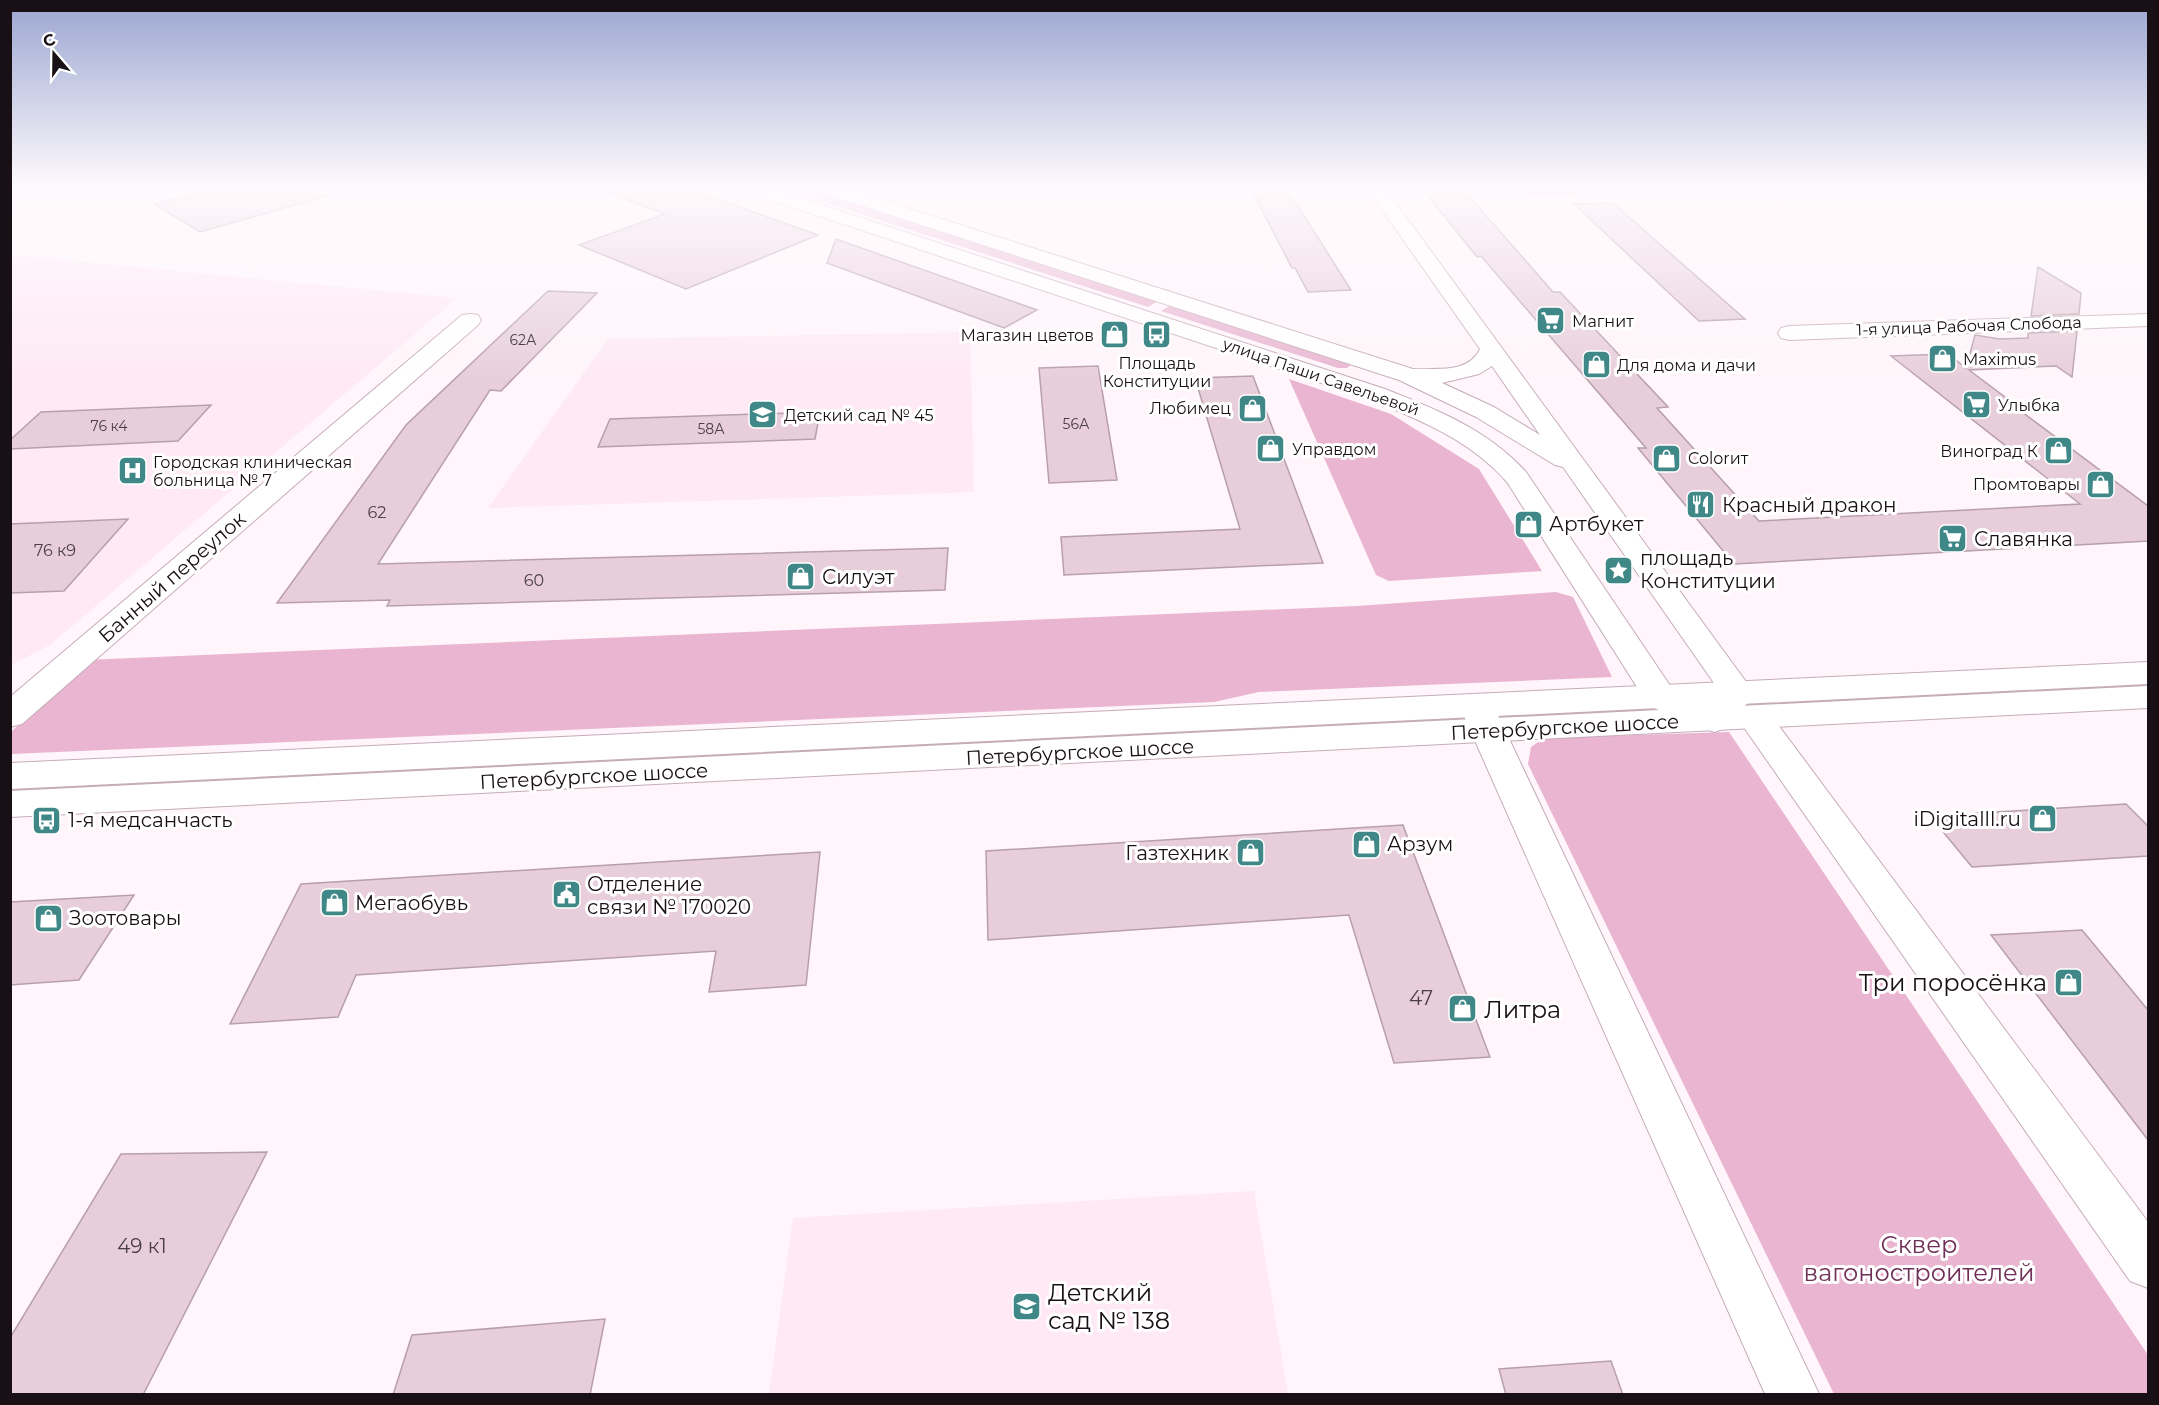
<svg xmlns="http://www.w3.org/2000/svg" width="2159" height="1405" viewBox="0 0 2159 1405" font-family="Montserrat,sans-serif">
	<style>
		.built { fill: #fee9f4 }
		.green { fill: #e9b5d1 }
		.building { fill: #e7ceda; stroke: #b79fab; stroke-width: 1.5 }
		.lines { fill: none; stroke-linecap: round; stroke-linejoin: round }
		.street-casing { stroke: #c5acb9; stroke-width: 2 }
		.secondary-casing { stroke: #c5acb9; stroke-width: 2 }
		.primary-casing { stroke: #c5acb9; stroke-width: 2 }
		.street { fill: #fff; fill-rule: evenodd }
		.secondary { fill: #fff; fill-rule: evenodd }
		.primary { fill: #fff; fill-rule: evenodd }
		.labels { text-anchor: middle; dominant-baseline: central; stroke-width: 6; stroke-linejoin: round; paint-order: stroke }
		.far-number-label { font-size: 14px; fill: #4c4046 }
		.far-poi-label { font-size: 16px; fill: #191015; stroke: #fff; text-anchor: start }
		.far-street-label { font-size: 16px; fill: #191015; stroke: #fff }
		.number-label { font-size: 16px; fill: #4c4046 }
		.poi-label { font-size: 20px; fill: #191015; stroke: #fff; text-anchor: start }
		.street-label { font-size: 20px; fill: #191015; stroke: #fff }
		.near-number-label { font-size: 20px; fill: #4c4046 }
		.near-poi-label { font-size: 24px; fill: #191015; stroke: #fff; text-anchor: start }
		.near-park-label { font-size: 24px; fill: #702f56; stroke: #fff }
	</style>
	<rect width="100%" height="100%" fill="#fff5fa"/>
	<!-- built -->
	<path class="built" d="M11,255L457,298L50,645L11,665Z
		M970,332L974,492L488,508L608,339Z
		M1254,1191L1288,1394H769L793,1218Z"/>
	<!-- green -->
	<path class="green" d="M778,187H806L1160,300L1148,307Z
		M1520,187H1571L1581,195L1531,197Z
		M1173,304L1352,364L1347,368H1338L1161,311Z
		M1289,379L1391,414L1479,469L1542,571L1389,581L1376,575Z
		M1556,592L1573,597L1612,677L1259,692L1214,702L11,754V732L86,660L1357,606Z
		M1729,732L2148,1355V1394H1834L1528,764L1531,747L1544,738Z"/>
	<!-- building -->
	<path class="building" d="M220,187H329L331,195L200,232L154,204Z
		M601,187H683L818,235L686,289L579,245L665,214L600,190Z
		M1250,187H1286L1351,290L1308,292L1295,268H1292Z
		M1421,187H1461L1553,292H1560L1668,407L1657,408L1759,521L2080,504L1891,356L1948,354L1966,368L1975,335L2000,339L2028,338V333L2077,331L2072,377L2056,366L1969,370L2021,409H2018L2148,506V541L1734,564L1638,448H1646L1481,256L1477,257Z
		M1613,203L1745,319L1699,321L1574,204Z
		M836,239L1037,310L1004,328L827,263Z
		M2038,267L2081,293L2079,314L2031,316Z
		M548,291L597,293L501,391L490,390L378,564L948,548L945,590L387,606L390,600L277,603L406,425Z
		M1098,366L1117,480L1049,483L1039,368Z
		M1253,376L1323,563L1064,575L1061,537L1240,529L1195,378Z
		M211,405L178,441L10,449V440L41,412Z
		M820,412L815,439L598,447L610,419Z
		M128,519L64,591L10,593V524Z
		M2126,804L2148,826V856L1972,867L1930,816Z
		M1403,825L1490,1057L1394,1063L1349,915L988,940L986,851Z
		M820,852L806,985L709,992L716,951L356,975L338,1017L230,1024L301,884Z
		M134,895L79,980L10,985V902Z
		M2082,930L2148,1010V1140L1991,935Z
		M267,1152L143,1395H10V1338L121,1154Z
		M605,1319L590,1395H393L412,1335Z
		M1611,1361L1623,1395H1506L1499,1369Z"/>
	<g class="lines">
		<defs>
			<path id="street" d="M470,314L478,315L481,320L478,325L22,724L10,727V697L462,315Z
				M2148,314V326L1789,340L1781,338L1778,333L1781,328L1789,326Z
				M1477,696L1489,699L1494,707L1819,1394H1765L1460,707L1465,699Z
				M1755,706L1767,710L2148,1222V1288L2130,1281L1743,726L1738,718L1743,710Z"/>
			<path id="secondary" d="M741,187H767L1385,389C1438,410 1488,430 1526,472L1673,690L1709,705L1721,693L1563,467L1555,465L1476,417L1399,380L832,196L829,192L832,188H844L1413,369C1435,368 1469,374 1480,349L1366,187H1384L1755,694L1726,728L1714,732L1649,706L1507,482C1470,440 1420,420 1369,399L744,191ZM1492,366L1540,435L1494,407L1442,383L1479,374Z"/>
			<path id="primary" d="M2148,662V684L10,789V763Z
				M2148,686V708L10,817V791Z"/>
		</defs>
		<!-- street casing -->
		<use href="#street" class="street-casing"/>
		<!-- secondary casing -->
		<use href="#secondary" class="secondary-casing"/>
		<!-- primary casing -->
		<use href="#primary" class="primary-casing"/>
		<!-- street -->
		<use href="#street" class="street"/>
		<!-- secondary -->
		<use href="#secondary" class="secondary"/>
		<!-- primary -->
		<use href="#primary" class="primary"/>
	</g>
	<!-- sky -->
	<linearGradient id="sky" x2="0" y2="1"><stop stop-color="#9ba6d1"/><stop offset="0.49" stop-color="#fffafd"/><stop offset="1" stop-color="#fffafd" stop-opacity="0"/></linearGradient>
	<rect width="2159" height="384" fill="url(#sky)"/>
	<!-- icons -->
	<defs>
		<symbol id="supermarket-square" viewBox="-11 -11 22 22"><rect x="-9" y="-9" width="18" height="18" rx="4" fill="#408888" stroke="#fff"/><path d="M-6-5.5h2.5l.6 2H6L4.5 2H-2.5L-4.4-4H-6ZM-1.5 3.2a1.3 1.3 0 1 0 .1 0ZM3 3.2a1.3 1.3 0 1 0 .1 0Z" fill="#fff"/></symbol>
		<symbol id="shop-square" viewBox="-11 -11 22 22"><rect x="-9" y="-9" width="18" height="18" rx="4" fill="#408888" stroke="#fff"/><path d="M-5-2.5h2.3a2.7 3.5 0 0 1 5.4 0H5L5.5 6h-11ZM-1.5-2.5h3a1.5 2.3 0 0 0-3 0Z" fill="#fff"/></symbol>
		<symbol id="bus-square" viewBox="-11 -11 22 22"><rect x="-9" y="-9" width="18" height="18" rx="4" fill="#408888" stroke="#fff"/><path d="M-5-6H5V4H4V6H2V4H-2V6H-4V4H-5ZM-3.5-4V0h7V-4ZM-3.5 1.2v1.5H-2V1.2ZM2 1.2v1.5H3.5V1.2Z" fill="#fff"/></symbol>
		<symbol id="school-square" viewBox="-11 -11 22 22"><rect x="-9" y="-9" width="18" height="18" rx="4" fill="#408888" stroke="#fff"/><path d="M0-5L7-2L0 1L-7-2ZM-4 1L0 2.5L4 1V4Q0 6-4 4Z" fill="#fff"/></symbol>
		<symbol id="hospital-square" viewBox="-11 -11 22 22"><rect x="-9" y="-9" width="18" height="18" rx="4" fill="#408888" stroke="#fff"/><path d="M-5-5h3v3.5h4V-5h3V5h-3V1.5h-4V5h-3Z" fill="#fff"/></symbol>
		<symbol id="restaurant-square" viewBox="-11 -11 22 22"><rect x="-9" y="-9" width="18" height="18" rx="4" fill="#408888" stroke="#fff"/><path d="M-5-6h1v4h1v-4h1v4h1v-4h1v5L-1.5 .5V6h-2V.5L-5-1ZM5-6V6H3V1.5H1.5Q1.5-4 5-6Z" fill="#fff"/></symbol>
		<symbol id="sight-square" viewBox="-11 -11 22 22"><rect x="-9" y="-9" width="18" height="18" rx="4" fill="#408888" stroke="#fff"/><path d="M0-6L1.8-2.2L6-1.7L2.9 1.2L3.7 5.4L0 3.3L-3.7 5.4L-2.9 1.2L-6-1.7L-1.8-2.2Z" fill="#fff"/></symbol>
		<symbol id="civic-square" viewBox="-11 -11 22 22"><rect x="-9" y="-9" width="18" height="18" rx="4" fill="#408888" stroke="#fff"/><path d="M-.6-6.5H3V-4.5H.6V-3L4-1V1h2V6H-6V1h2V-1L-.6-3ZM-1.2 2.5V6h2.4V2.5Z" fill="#fff"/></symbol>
	</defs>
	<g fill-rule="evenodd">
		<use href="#supermarket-square" x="1534" y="304" width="33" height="33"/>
		<use href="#shop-square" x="1098" y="318" width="33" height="33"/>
		<use href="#bus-square" x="1140" y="318" width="33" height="33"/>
		<use href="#shop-square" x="1926" y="342" width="33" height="33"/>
		<use href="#shop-square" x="1580" y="348" width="33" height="33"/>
		<use href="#supermarket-square" x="1960" y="388" width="33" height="33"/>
		<use href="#shop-square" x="1236" y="392" width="33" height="33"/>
		<use href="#school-square" x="746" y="398" width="33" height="33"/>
		<use href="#shop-square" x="1254" y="432" width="33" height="33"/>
		<use href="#shop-square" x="2042" y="434" width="33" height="33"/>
		<use href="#shop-square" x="1650" y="442" width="33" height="33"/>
		<use href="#hospital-square" x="116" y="454" width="33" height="33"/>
		<use href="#shop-square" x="2084" y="468" width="33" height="33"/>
		<use href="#restaurant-square" x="1684" y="488" width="33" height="33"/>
		<use href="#shop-square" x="1512" y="508" width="33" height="33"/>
		<use href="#supermarket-square" x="1936" y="522" width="33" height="33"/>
		<use href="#sight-square" x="1602" y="554" width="33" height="33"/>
		<use href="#shop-square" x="784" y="560" width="33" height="33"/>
		<use href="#shop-square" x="2026" y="802" width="33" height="33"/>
		<use href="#bus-square" x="30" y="804" width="33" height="33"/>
		<use href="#shop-square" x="1350" y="828" width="33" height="33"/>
		<use href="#shop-square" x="1234" y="836" width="33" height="33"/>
		<use href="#civic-square" x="550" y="878" width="33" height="33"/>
		<use href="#shop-square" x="318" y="886" width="33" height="33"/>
		<use href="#shop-square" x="32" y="902" width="33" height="33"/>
		<use href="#shop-square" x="2052" y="966" width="33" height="33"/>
		<use href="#shop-square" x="1446" y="992" width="33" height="33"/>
		<use href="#school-square" x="1010" y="1290" width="33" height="33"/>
	</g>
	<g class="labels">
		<!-- far-number labels -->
		<g class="far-number-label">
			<text x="523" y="340">62А</text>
			<text x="1076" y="424">56А</text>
			<text x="109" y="426">76 к4</text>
			<text x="711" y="429">58А</text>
		</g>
		<!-- far-poi labels -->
		<g class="far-poi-label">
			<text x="1572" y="321">Магнит</text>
			<text x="1094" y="335" text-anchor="end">Магазин цветов</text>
			<text x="1963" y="359">Maximus</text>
			<text x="1157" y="363" text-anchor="middle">Площадь<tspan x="1157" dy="18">Конституции</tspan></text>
			<text x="1617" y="365">Для дома и дачи</text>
			<text x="1998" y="405">Улыбка</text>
			<text x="1231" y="408" text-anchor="end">Любимец</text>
			<text x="784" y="415">Детский сад № 45</text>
			<text x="1292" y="449">Управдом</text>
			<text x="2038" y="451" text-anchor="end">Виноград К</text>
			<text x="1688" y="458">Colorит</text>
			<text x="153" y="462">Городская клиническая<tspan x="153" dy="18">больница № 7</tspan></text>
			<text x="2080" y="484" text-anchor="end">Промтовары</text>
		</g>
		<!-- far-street labels -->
		<g class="far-street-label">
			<text transform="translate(1969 326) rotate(-2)">1-я улица Рабочая Слобода</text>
			<text transform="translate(1321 377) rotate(19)">улица Паши Савельевой</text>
		</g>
		<!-- number labels -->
		<g class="number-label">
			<text x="377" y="512">62</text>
			<text x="55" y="550">76 к9</text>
			<text x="534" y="580">60</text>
		</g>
		<!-- poi labels -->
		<g class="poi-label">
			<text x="1722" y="505">Красный дракон</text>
			<text x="1549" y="524">Артбукет</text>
			<text x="1974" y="539">Славянка</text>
			<text x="1640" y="558">площадь<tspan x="1640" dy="23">Конституции</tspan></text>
			<text x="822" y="577">Силуэт</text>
			<text x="2021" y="819" text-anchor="end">iDigitalll.ru</text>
			<text x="68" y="820">1-я медсанчасть</text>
			<text x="1387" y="844">Арзум</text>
			<text x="1229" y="853" text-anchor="end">Газтехник</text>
			<text x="587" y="884">Отделение<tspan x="587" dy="23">связи № 170020</tspan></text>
			<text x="355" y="903">Мегаобувь</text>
			<text x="69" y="918">Зоотовары</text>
		</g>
		<!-- street labels -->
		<g class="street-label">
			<text transform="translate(172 577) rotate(-41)">Банный переулок</text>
			<text transform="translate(1565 727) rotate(-3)">Петербургское шоссе</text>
			<text transform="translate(1080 752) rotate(-3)">Петербургское шоссе</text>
			<text transform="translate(594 776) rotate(-3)">Петербургское шоссе</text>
		</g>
		<!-- near-number labels -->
		<g class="near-number-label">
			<text x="1421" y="998">47</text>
			<text x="142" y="1246">49 к1</text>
		</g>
		<!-- near-poi labels -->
		<g class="near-poi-label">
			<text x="2047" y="982" text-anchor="end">Три поросёнка</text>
			<text x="1484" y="1009">Литра</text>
			<text x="1048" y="1292">Детский<tspan x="1048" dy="28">сад № 138</tspan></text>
		</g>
		<!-- near-park labels -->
		<g class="near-park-label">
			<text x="1919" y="1244">Сквер<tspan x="1919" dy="28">вагоностроителей</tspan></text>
		</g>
	</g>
	<!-- border -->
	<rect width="2159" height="1405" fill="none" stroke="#191015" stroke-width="24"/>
	<!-- north arrow -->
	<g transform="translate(54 54) rotate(340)" stroke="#ffffff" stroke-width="4.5" paint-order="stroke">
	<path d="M0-4.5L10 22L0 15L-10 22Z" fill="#191015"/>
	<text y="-9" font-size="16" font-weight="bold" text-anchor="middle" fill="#191015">С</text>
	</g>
</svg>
